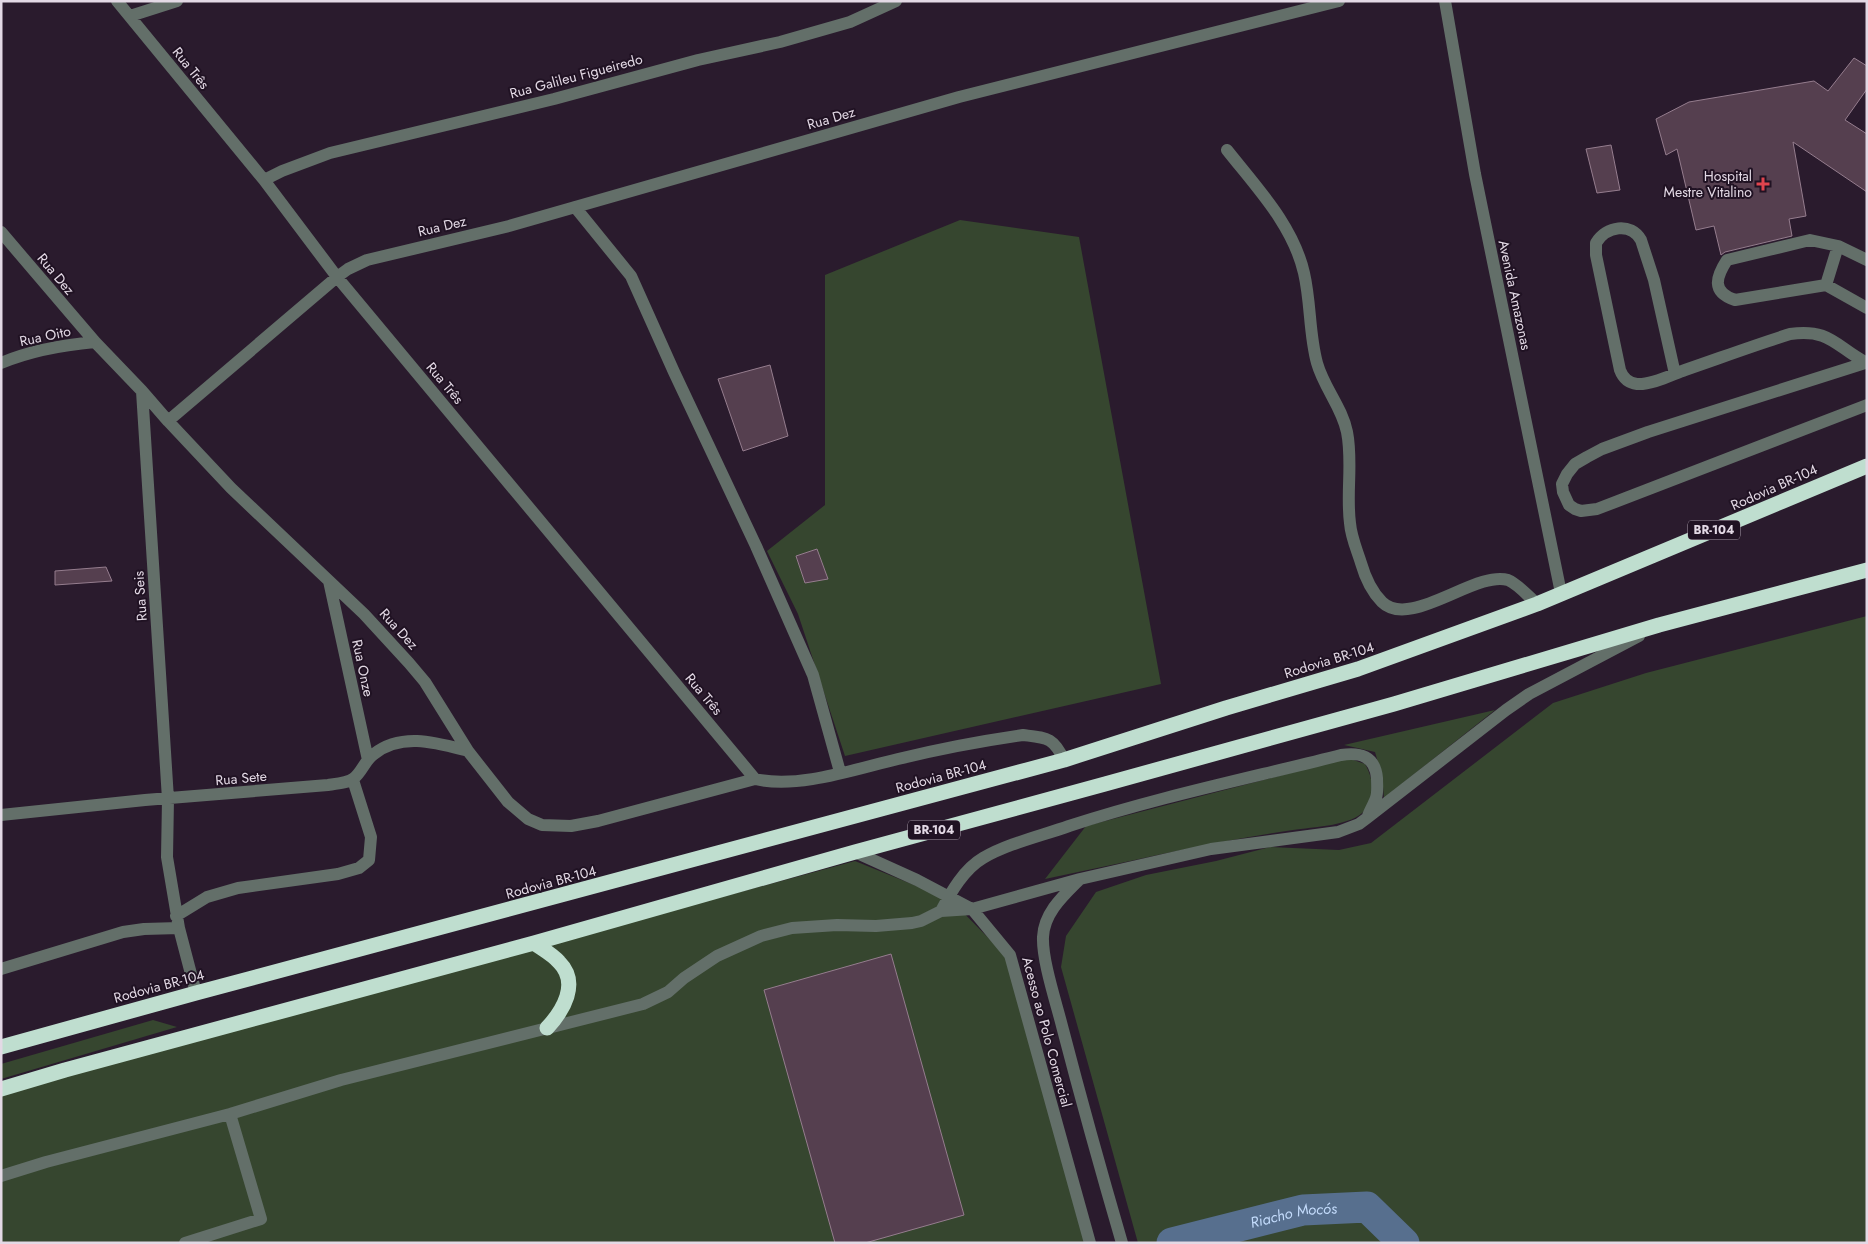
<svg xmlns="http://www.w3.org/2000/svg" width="1868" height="1244" viewBox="0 0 1868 1244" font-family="Jost,sans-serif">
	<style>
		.green { fill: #36462f }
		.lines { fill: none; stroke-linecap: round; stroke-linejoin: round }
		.river { stroke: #576f8e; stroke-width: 31 }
		.building { fill: #553f4f; stroke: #957d8e }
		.minor { stroke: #636f69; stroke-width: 12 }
		.highway { stroke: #bfdecf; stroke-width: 15 }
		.health-dot { fill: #e0444e; stroke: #201223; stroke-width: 2 }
		.labels { text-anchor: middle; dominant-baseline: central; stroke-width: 4; stroke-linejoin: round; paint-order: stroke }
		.shield { fill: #201223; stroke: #a89dab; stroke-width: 1 }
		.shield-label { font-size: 12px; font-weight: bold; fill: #e3d9e5 }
		.street-label { font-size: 14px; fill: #e3d9e5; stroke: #201223 }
		.poi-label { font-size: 14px; fill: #e3d9e5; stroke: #201223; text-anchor: end }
		.water-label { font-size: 15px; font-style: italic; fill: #c3dbfb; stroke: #201223 }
	</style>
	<rect width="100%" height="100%" fill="#2a1b2d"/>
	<!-- green -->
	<path class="green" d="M960,220L1079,237L1161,684L845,756L798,614L767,551L825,505V275Z
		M1867,616V1243H1138L1061,967L1066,936L1096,892L1146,875L1216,861L1270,847L1339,850L1371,843L1553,703L1646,673Z
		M1495,710L1384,798L1382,776L1375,752L1344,745Z
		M1348,758L1365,764C1373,778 1376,795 1365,810C1353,826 1312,827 1293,830C1210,842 1128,862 1045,879L1086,826Z
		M855,861L951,900L1007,957L1088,1243H1V1092Z
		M153,1020L177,1027L1,1079V1064Z"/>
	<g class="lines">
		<!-- river -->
		<path class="river" id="s1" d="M1172,1243L1303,1210L1367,1207L1404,1243"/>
	</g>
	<!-- building -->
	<path class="building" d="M1854,58L1867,66V89L1845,120L1867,134V192L1793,142L1806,216L1789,219L1792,236L1725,252L1721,255L1714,226L1696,230L1677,149L1666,155L1656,119L1689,102L1814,81L1828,91Z
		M1611,145L1620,190L1597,193L1586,149Z
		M770,365L788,436L743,451L718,379Z
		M817,549L828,579L805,583L796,556Z
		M106,567L112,581L55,585V571Z
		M891,954L964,1215L865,1243H835L764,990Z"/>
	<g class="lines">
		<!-- minor -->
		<path class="minor" d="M117,1L264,180L337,277L755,779
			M1445,1L1475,174L1561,593
			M130,16L177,1
			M1227,150C1257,188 1293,225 1304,273C1311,303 1309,334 1317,363C1324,388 1342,407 1347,432C1353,462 1346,493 1350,523C1351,537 1357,550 1361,563C1365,577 1372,592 1382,602C1410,630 1476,570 1508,580C1518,584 1529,597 1537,604
			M264,180L282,171L330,153L554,99L698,60L780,42L850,22L896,1
			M575,207L631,276L674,372L756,546L813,675L840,772
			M1,232L95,342L142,391L168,421L231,488L364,614L409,663L425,682L468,751L508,802L528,819L542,825L571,826L598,821L755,779C799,789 855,769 898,759C939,749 981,741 1023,735C1047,738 1053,737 1064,760
			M1826,285L1838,246
			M1867,308L1826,285L1735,300C1711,292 1716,277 1727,260L1810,240L1838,246L1867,260
			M1,363C32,350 62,345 95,342
			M1865,363L1648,432L1602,449L1587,457L1575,464L1567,474L1562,484L1563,492L1569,505L1575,509L1581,511L1597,509L1867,405
			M1675,374L1654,280L1641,240C1631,222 1606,226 1596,243V255L1620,370C1623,378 1628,383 1637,384C1652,385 1671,375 1685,370C1720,358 1755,345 1790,334C1830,328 1836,347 1867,363
			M142,391L168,799L167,857L179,928L196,993
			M168,421L337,277L348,269L367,260L509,226L959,97L1339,1
			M329,581L368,760
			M1,815L145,800L328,785C335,784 349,783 354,778C362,772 365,760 374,754C402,732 437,743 468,751
			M855,852L917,880L972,909L1010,955L1090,1243
			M1079,880C1063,896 1044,913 1043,937C1042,960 1056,1002 1062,1026C1081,1099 1101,1171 1122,1243
			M941,911C951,892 964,869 983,858C1009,843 1041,836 1069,826C1158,797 1250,778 1341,755C1360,752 1375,756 1377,778C1377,785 1378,792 1376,798C1374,804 1370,810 1368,816
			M176,916L207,897L238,888L338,874L359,868L369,860L371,837L353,780
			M1,969L123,932L144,929L179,928
			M1,1176L46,1162L230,1114L341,1080L643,1004L668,992L684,978L717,956L761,936L792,928L837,925L876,926L912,923L921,921L941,911L972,909L1080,879L1211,849L1338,832L1359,824L1367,818L1506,710L1529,694L1639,636
			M185,1243L261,1219L230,1114"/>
		<!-- highway -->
		<path class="highway" d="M534,943C542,949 552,954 559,962C580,983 563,1011 547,1028
			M1,1047L196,993L1064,760L1226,708L1358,669L1537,604L1867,466
			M1,1089L65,1070L534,943L855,852L1105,784L1394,704L1659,625L1867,570"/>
	</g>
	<!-- markers -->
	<path class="health-dot" d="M1760.5 176.5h5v5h5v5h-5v5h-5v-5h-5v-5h5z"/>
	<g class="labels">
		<!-- shield labels -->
		<g class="shield">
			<rect x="1688" y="520.5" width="52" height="19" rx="4"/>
			<rect x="908" y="820.5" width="52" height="19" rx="4"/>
		</g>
		<g class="shield-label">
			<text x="1714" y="530">BR-104</text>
			<text x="934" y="830">BR-104</text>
		</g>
		<!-- street labels -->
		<g class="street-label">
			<text transform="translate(191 68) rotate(51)">Rua Três</text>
			<text transform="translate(576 76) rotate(-15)">Rua Galileu Figueiredo</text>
			<text transform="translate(831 118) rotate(-16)">Rua Dez</text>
			<text transform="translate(442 226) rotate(-13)">Rua Dez</text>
			<text transform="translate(56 274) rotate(50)">Rua Dez</text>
			<text transform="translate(1515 295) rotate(78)">Avenida Amazonas</text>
			<text transform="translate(45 336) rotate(-12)">Rua Oito</text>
			<text transform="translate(445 383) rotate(50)">Rua Três</text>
			<text transform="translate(1774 487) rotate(-24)">Rodovia BR-104</text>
			<text transform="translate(140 596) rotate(-94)">Rua Seis</text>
			<text transform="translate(399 629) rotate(48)">Rua Dez</text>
			<text transform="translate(1329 660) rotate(-17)">Rodovia BR-104</text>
			<text transform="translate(363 668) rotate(78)">Rua Onze</text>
			<text transform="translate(704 694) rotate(50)">Rua Três</text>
			<text transform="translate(941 776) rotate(-15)">Rodovia BR-104</text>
			<text transform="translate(241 778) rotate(-5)">Rua Sete</text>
			<text transform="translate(551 882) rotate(-15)">Rodovia BR-104</text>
			<text transform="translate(159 986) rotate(-15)">Rodovia BR-104</text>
			<text transform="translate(1047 1032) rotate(75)">Acesso ao Polo Comercial</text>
		</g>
		<!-- poi labels -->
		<g class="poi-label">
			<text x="1752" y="176">Hospital<tspan x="1752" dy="16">Mestre Vitalino</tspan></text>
		</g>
		<!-- water labels -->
		<g class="water-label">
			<text stroke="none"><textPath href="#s1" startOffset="125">Riacho Mocós</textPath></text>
		</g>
	</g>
	<!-- border -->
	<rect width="1868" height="1244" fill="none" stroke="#e3d9e5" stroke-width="5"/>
</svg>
